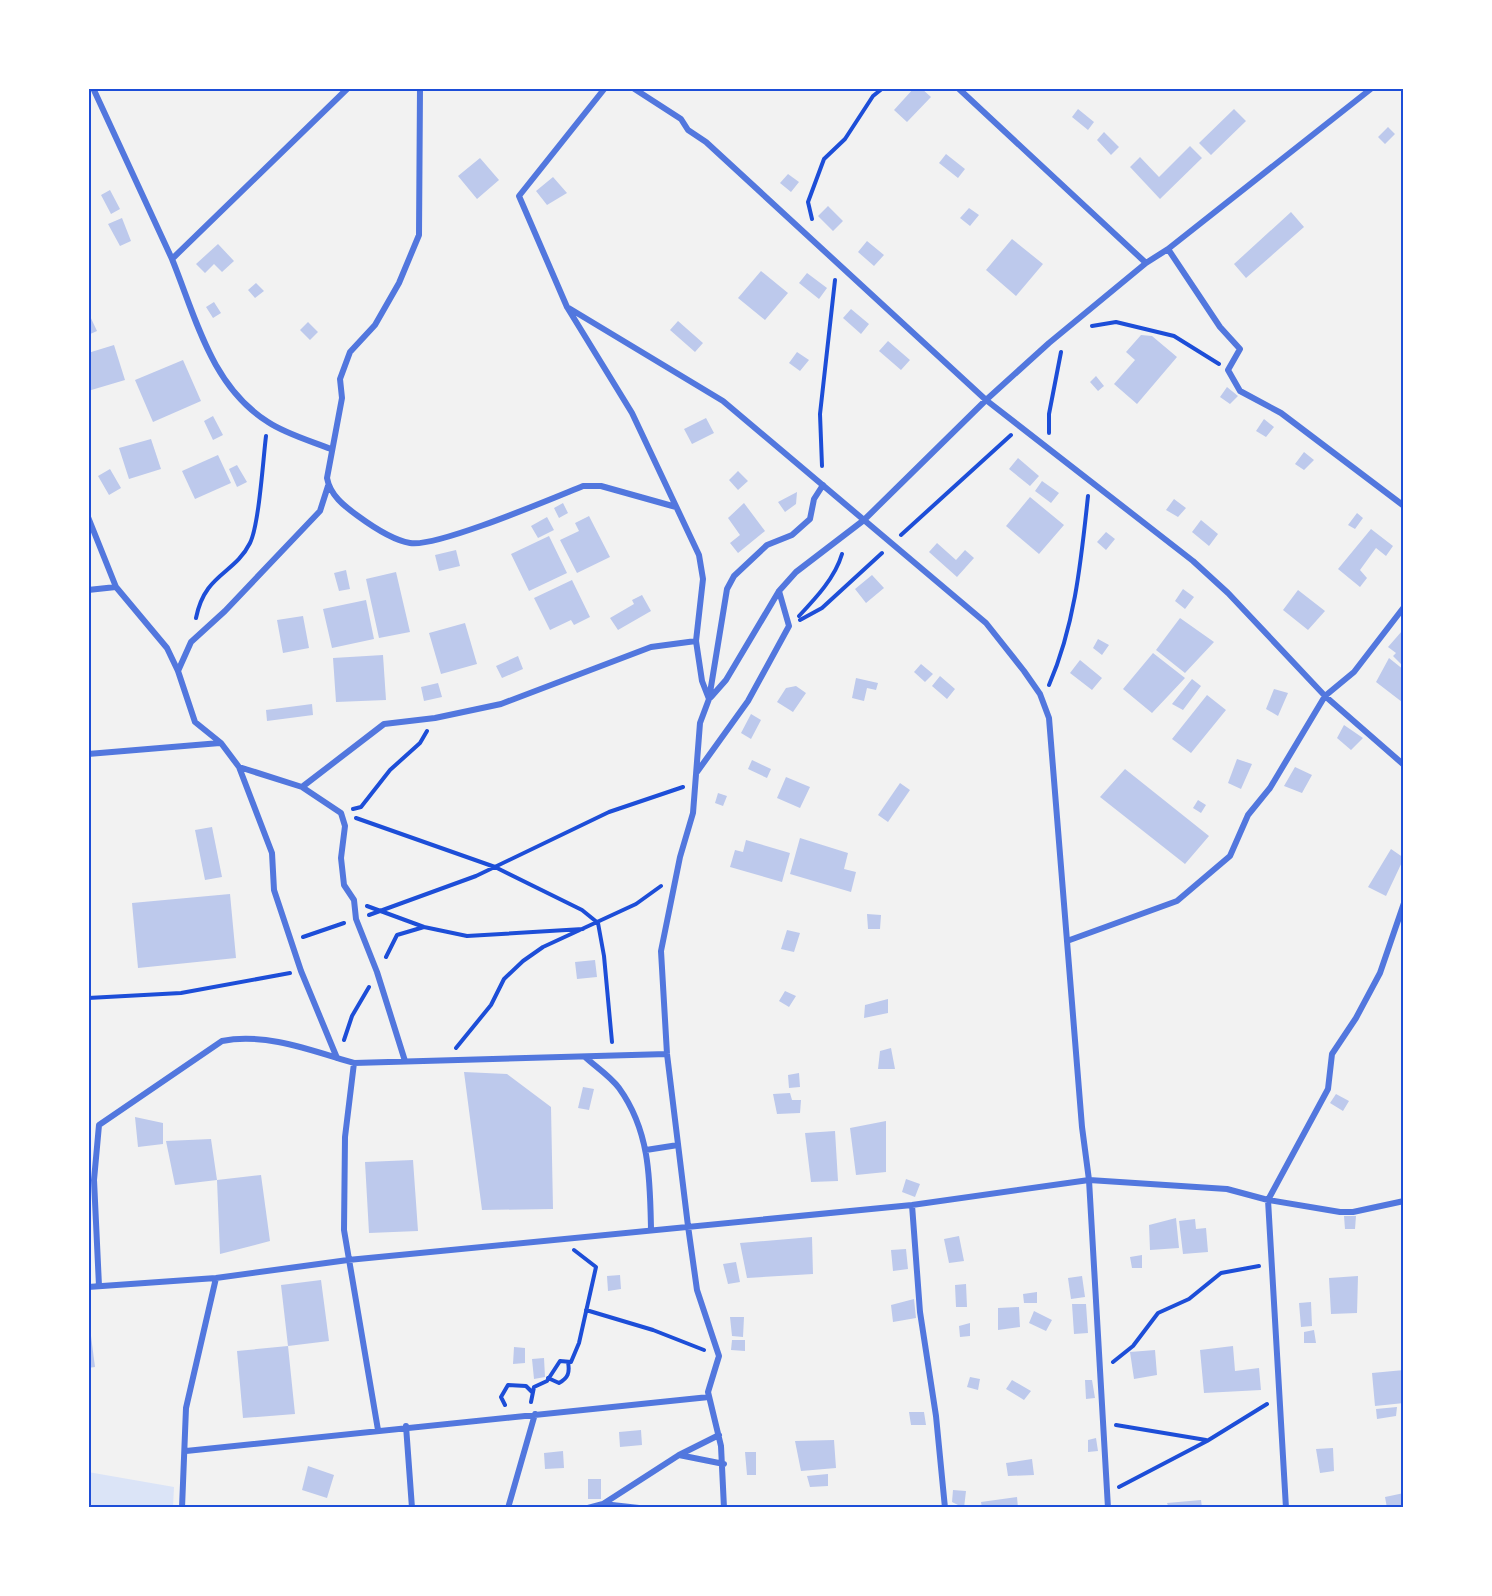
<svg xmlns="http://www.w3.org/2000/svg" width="1492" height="1596" viewBox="0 0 1492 1596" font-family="'Roboto Serif',serif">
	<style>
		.green { fill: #dbe4f7 }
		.building { fill: #bdc9ec }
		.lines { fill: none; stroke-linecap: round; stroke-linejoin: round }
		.path { stroke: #1d4ed8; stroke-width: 4 }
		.minor { stroke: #5277de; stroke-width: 6 }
		.neatline { fill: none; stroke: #1d4ed8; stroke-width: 2 }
	</style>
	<rect width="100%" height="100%" fill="#f2f2f2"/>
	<!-- green -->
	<path class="green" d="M88,1472L174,1487L173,1507H89Z"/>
	<!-- building -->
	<path class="building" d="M914,88H921L931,97L907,122L894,110Z
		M1078,109L1094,122L1088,130L1072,117Z
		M1234,109L1246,121L1211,155L1199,143Z
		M1388,127L1395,134L1385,144L1378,137Z
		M1104,132L1119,147L1111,155L1097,140Z
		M1190,146L1202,158L1160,199L1130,167L1140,157L1159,177Z
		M946,154L965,169L958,178L939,163Z
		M480,158L499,180L477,199L458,176Z
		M788,174L799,182L791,192L780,183Z
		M553,177L567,193L547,205L536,191Z
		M110,190L120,209L111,214L101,195Z
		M828,206L843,221L833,231L818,216Z
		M969,208L979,215L970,226L960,218Z
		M1291,212L1304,227L1246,278L1234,264Z
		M122,218L131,241L120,246L108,224Z
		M1012,239L1043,264L1016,296L986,270Z
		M867,241L884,255L874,266L858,252Z
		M218,244L234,261L222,272L214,264L205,273L196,264Z
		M761,271L788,293L765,320L738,298Z
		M807,273L827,288L819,299L799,283Z
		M256,283L264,291L255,298L248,290Z
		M214,302L221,313L213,318L206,307Z
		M851,309L869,324L861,334L843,318Z
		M88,312L97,331L88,335Z
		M678,321L703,343L695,352L670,330Z
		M308,322L318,332L310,340L300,330Z
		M1141,335L1152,336L1177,357L1137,404L1114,384L1135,360L1126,352Z
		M888,341L910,360L901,370L879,351Z
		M114,345L125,380L88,391V353Z
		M797,352L809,360L800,371L789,363Z
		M183,360L201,401L153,422L135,380Z
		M1096,376L1104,386L1098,391L1090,382Z
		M1227,387L1238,396L1230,404L1220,397Z
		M213,416L223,435L213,440L204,421Z
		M706,418L714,433L692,444L684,429Z
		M1264,419L1274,427L1266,437L1256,431Z
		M151,439L161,469L129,479L119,448Z
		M1304,452L1314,460L1304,470L1295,464Z
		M218,455L231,483L195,499L182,471Z
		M1018,458L1039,476L1030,486L1009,469Z
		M237,465L247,482L237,487L229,469Z
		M110,469L121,488L109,495L98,476Z
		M738,471L748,481L738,490L729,480Z
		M1042,481L1059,493L1051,503L1035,491Z
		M797,492L796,504L785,512L778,502Z
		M1030,497L1064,525L1039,554L1006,526Z
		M1174,499L1186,508L1178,517L1166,510Z
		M563,503L568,513L559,518L554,508Z
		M744,503L765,531L738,553L730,543L740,535L728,518Z
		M1357,513L1363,518L1355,529L1348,525Z
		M589,516L610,557L577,573L560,540L579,531L575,523Z
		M547,517L554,530L538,538L531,526Z
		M1201,520L1218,534L1209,546L1192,532Z
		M1371,529L1393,546L1386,556L1376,548L1360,570L1367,578L1360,587L1338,569Z
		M1106,532L1115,539L1106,550L1097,542Z
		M549,536L567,573L529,591L511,554Z
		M937,543L956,560L965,550L974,558L957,577L929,552Z
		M456,550L460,566L439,571L435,555Z
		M346,570L350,589L339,591L334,573Z
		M396,572L410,632L379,638L366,579Z
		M872,575L884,588L866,603L855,589Z
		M572,580L590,617L574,625L571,620L550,630L534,598Z
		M1183,589L1194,597L1185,609L1175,601Z
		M1298,590L1325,611L1308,630L1283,610Z
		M642,595L651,611L618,630L610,618L634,604L632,600Z
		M366,600L374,639L332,648L323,609Z
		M303,616L309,648L283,653L277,620Z
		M1180,618L1214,642L1185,673L1156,650Z
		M465,623L477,664L441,674L429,633Z
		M1402,631L1404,633V667L1393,656L1396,653L1388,647Z
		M1098,639L1109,645L1102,655L1093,648Z
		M1153,653L1185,678L1152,713L1123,689Z
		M383,655L386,700L336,702L333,658Z
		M518,656L523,669L502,678L496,666Z
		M1389,658L1404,670L1402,702L1376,682Z
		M1080,660L1102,678L1092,690L1070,673Z
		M921,664L933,674L925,682L914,672Z
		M940,676L955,689L947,699L932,686Z
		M856,678L878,683L876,690L867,688L864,701L852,698Z
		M1192,679L1201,686L1183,710L1172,704Z
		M438,683L442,697L424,701L421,687Z
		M796,686L806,693L793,712L777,702L786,688Z
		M1274,689L1288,693L1278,716L1266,709Z
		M1207,695L1226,710L1191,753L1172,739Z
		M312,704L313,715L267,721L266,710Z
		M751,714L761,720L751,739L741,733Z
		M1344,725L1363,738L1351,750L1337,738Z
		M1237,759L1252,764L1241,789L1228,783Z
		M752,760L771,769L767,778L748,769Z
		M1295,767L1312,775L1302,793L1284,786Z
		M1125,769L1209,836L1185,864L1100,797Z
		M786,777L810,787L800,808L777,798Z
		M900,783L910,790L888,822L878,815Z
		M718,793L727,796L723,806L715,803Z
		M1198,800L1206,805L1201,813L1193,808Z
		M212,827L222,877L205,880L195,830Z
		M800,838L848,853L844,869L856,872L851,892L790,874Z
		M746,840L790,853L782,882L730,867L735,850L743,852Z
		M1391,849L1404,858L1386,896L1368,887Z
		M230,894L236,958L138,968L132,903Z
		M867,914L881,915L880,929H868Z
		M787,930L800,933L794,952L781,949Z
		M595,960L597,977L577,979L575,962Z
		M785,991L796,996L789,1007L779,1001Z
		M888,999V1013L864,1018L865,1005Z
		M891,1048L895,1069H878L880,1051Z
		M464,1072L507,1074L551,1107L553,1209L482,1210Z
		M799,1073L800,1087L789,1088L788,1075Z
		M583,1087L594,1089L589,1110L578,1108Z
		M790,1093L792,1100H801L800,1113L777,1114L773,1094Z
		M1336,1094L1349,1101L1343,1111L1330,1103Z
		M135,1117L163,1123V1144L138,1147Z
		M886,1121V1172L856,1175L850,1128Z
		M835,1131L838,1181L811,1182L805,1133Z
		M211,1139L217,1180L261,1175L270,1241L220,1254L217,1180L175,1185L166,1141Z
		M413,1160L418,1231L369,1233L365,1162Z
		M906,1179L920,1184L915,1197L902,1192Z
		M1344,1216H1356L1355,1229H1345Z
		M1176,1218L1179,1248L1150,1250L1149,1225Z
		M1195,1219L1196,1229L1206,1228L1208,1252L1183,1254L1179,1221Z
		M959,1236L964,1261L949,1263L944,1239Z
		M812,1237L813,1274L747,1278L740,1243Z
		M906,1249L908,1269L893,1271L891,1250Z
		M1142,1255V1268H1132L1130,1257Z
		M736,1262L740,1282L728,1284L723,1264Z
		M620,1275L621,1289L608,1291L607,1276Z
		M1082,1276L1085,1297L1071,1299L1068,1278Z
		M1358,1276L1357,1313L1331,1314L1329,1278Z
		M321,1280L329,1341L288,1346L281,1285Z
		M966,1284L967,1307H956L955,1285Z
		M1037,1292V1303H1024L1023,1294Z
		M914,1299L916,1318L893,1322L891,1305Z
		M1311,1302L1312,1326L1301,1327L1299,1303Z
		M1072,1304H1086L1088,1333L1074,1334Z
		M1019,1307L1020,1327L998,1330V1308Z
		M1034,1311L1052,1320L1046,1331L1029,1323Z
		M730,1317H744L743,1337L732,1336Z
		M970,1323V1336L960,1337L959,1326Z
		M1314,1330L1316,1343H1304V1332Z
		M88,1336H91L95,1367L88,1368Z
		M732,1340H745V1351L731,1350Z
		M288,1346L295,1414L243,1418L237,1351Z
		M1233,1346L1235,1371L1259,1368L1261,1390L1204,1393L1200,1350Z
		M514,1347L525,1348V1363L513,1364Z
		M1155,1350L1157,1375L1134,1379L1130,1352Z
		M544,1358L545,1377L534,1379L532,1359Z
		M1404,1370V1403L1375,1406L1372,1373Z
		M970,1377L980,1379L978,1390L967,1387Z
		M1012,1380L1031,1391L1024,1400L1006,1389Z
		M1085,1380H1092L1095,1398L1086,1399Z
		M1397,1407L1396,1416L1377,1419L1376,1409Z
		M909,1412H924L926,1425H911Z
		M641,1430L642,1445L620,1447L619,1432Z
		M1096,1438L1098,1451L1088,1452V1440Z
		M834,1440L836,1468L801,1471L795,1441Z
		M1333,1448L1334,1471L1320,1473L1316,1449Z
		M563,1451L564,1468L545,1469L544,1453Z
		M745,1452H756V1475H747Z
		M1032,1459L1034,1475L1008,1476L1006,1463Z
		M308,1466L334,1475L327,1498L302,1490Z
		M828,1474V1486L810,1487L807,1476Z
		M588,1479H601V1499H588Z
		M953,1490L966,1491L964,1508L952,1502Z
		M1404,1493V1508H1387L1385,1497Z
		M1017,1497L1018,1508H982L981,1502Z
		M1201,1500L1202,1508H1169L1167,1503Z"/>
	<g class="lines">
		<!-- path -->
		<path class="path" d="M812,219L808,202L824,159L845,139L873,96L883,88
			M1092,326L1116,322L1174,336L1219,364
			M1049,433V414L1061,352
			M822,466L820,414L835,280
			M901,535L1011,435
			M799,616C815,599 835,578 842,554
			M196,618C205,573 234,575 250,543C259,525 263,460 266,436
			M800,620L822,608L882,553
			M1049,685C1075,625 1081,561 1088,496
			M353,809L361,807L390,770L420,743L427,731
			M356,818L495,867L582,910L598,923L604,956L612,1042
			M367,906L424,927L467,936L583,929
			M369,915L476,876L609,812L683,787
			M303,937L344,923
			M386,957L397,935L424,927
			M88,998L181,993L290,973
			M344,1040L352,1016L369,987
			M456,1048L491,1005L504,979L523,961L543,947L636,904L661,886
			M586,1310L653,1330L704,1350
			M1113,1362L1133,1346L1158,1313L1189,1299L1221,1273L1259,1266
			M548,1378L559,1383C568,1378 570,1373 568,1362
			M531,1402L534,1387L547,1381L560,1361L571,1362L579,1343L596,1267L574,1250
			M505,1405L501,1397L508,1385L526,1386L532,1392
			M1116,1425L1206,1440
			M1119,1487L1207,1441L1267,1404"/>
		<!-- minor -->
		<path class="minor" d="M93,88L172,259L348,88
			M420,88L419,235L399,283L375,325L350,352L340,379L342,398L327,478C330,495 344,506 358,516C373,527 392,540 410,543C436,548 553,498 583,486H601L676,507
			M605,88L519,196L567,307L632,413L699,555L703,579L696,641
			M633,88L681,119L688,130L706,142L986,400L1193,561L1228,593L1325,696L1404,765
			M958,88L1146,263
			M1168,249L1220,327L1240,349L1228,370L1240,391L1281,413L1404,506
			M172,259C196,318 211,386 268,422C286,434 311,441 331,449
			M567,307L723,401L986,623L1024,671L1040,694L1049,718L1082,1127L1089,1180L1108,1508
			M88,517L116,587L167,648L178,671L195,722L221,743L239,767L272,853L274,890L301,971L337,1058
			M88,590L116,587
			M178,671L191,642L225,611L320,511L328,486
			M711,697L726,680L779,591L796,572L864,520L986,400L1049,343L1146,263L1168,249L1372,88
			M88,754L220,743
			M239,767L302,787L384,724L435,718L501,704L651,647L696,641L702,681L709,699
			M697,772L748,701L789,626L779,591
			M302,787L341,813L345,826L341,858L344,885L354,900L356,919L377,972L405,1061
			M1067,941L1177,901L1230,856L1248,815L1270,788L1325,696L1354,672L1404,607
			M585,1057C596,1067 610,1076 619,1088C650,1131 650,1179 651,1229
			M354,1063L345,1137L344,1230L378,1430
			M646,1150L678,1145
			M912,1205L920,1312L936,1416L945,1508
			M99,1286L94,1180L99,1125L222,1041C265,1032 313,1051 354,1063L667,1054
			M88,1287L216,1278L348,1260L912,1205L1089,1180L1227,1189L1268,1200L1340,1212H1353L1404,1201
			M406,1426L412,1508
			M186,1451L709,1397
			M679,1455L724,1464
			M603,1504L639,1508
			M182,1508L186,1408L216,1278
			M508,1508L535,1414
			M588,1508L603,1504L679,1455L719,1435
			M724,1508L721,1446L708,1392L719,1356L697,1290L688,1226L667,1054L661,951L680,857L693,813L700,723L709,699L727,589L734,576L767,545L792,535L810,519L814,499L823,485
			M1286,1508L1268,1200L1328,1089L1332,1054L1356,1018L1380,973L1404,903"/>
	</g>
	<!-- border -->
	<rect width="1492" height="1596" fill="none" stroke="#ffffff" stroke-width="180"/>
	<rect x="90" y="90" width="1312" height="1416" class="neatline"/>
</svg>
